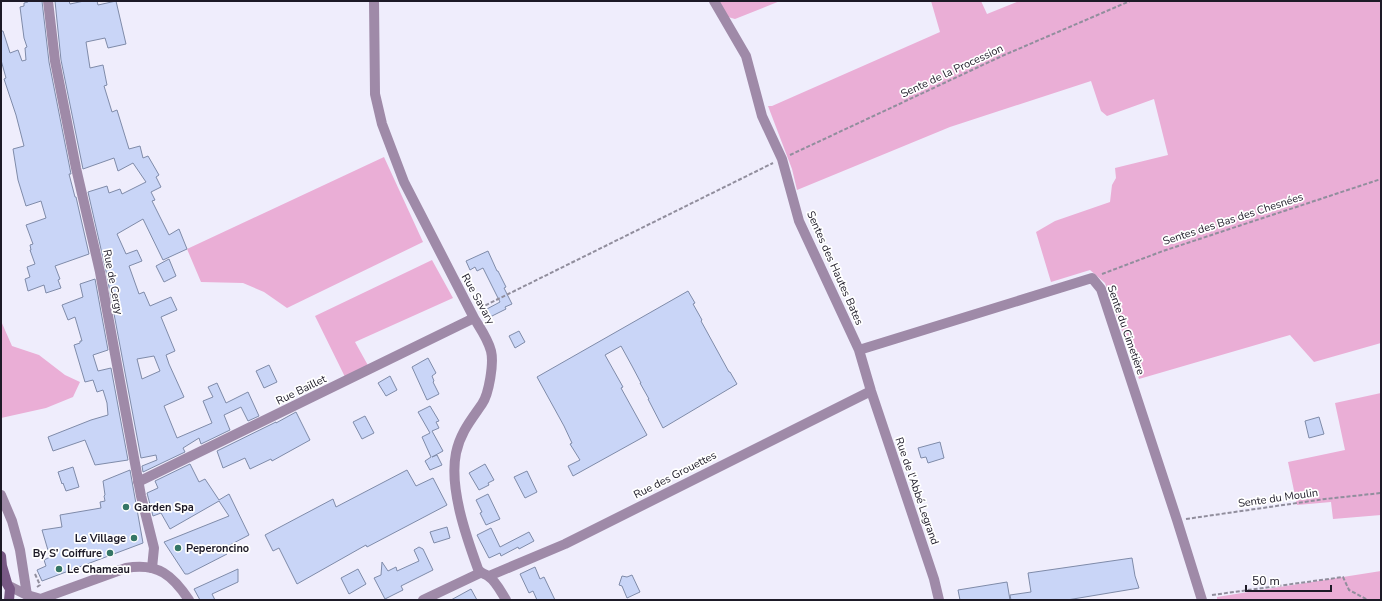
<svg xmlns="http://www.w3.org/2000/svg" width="1382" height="601" viewBox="0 0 1382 601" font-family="'Nunito Sans',sans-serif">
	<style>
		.green { fill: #eaaed6 }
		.building { fill: #c9d5f7; stroke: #7f8ba9; fill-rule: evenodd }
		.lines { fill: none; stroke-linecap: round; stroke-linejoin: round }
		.path { stroke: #918e9d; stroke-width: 2; stroke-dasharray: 4 2; stroke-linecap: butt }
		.minor { stroke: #9f8aa8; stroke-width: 10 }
		.tertiary { stroke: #9f8aa8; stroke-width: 10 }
		.secondary { stroke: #785985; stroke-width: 10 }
		.poi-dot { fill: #357665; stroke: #fff; stroke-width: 1.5 }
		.labels { text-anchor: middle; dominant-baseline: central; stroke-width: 3.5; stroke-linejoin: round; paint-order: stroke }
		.street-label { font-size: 11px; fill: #1d1a27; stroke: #fff }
		.poi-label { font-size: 11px; font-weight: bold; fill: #1d1a27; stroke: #fff; text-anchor: start }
	</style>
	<rect width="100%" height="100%" fill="#efedfc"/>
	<!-- green -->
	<path class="green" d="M719,1H780L735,19L728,17Z
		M931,1H981L987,14L1019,1H1381V343L1314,362L1290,335L1139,379L1105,283L1090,270L1051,282L1036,232L1055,221L1110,202L1112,185L1116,178L1115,168L1168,155L1154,99L1107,116L1101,111L1091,81L950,127L797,190L792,169L768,106H772L940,32Z
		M384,157L423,242L287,308L264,292L243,283L201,282L187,249Z
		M432,260L453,298L355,342L370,369L347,381L315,316Z
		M1,321L12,346L39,355L65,375L80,382L73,397L46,408L1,418Z
		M1381,393V515L1333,519L1331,502L1297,505L1288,462L1345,450L1335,403Z
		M1381,571V600H1217V597Z"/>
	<!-- building -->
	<path class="building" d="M28,1H42L49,62L71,174H69L75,197H76L89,254L55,266L60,279L58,280L61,288L46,293L44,285L28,291L25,279L30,277L27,267L35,264L30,250H31L30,245L33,244L26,225L46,218L41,201L26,206L18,180L13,149L24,146L16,115L4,79L6,78L1,60V31H3L10,53L18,50L22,61L26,60L25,48L27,47L24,38L20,7L24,6V3L28,2Z
		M55,1H69L70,4L84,1H97L98,5L116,1L126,44L108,48L105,38L86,42L90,68L103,65L107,85L104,86L112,112L117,110L129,149L140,146L143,158L148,156L159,175L156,177L161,187L151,192L155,200L152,201L169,235L179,229L187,249L163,260L143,219L117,234L126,254L137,250L142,261L129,266L139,294L144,292L150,306L171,297L177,310L161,317L175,351L166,355L169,364L184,397L164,406L177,438L212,423L203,401L213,397L208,387L217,383L226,403L248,392L259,416L248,421L241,407L224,415L230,430L201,444L199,438L183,448L185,452L143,472L142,466L157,460L156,455L141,458L106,271L88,192L107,186L109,193L120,189L122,194L146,182L133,163L118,171L114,158L83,169L61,60ZM154,356L160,371L142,379L137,359Z
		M488,251L497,271H498L506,287L504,288L512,304L505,307L506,309L488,318L485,310L500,302L483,268L477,271L475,267L470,270L466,261Z
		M169,259L176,276L164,282L156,266Z
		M95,279L108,350L93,355L98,371L111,368L128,460L95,465L85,440L53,451L48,437L91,420L108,415L107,403L103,390L97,392L93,380L85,382L74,345L80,343V341H82L75,317L68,320L62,305L83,297L80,284Z
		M688,291L695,303L693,304L702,320L701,321L729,372H730L737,384L663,428L648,399H649L640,383H641L632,366L621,346L605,355L623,387L621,388L647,435L573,476L568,466L580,460L570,444L572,443L564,426L537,377Z
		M519,331L525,342L515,348L509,336Z
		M428,358L436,373L432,376L434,381L433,382L439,394L427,400L412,367Z
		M269,365L277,382L264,388L256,371Z
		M390,376L397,390L386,396L378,383Z
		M430,406L439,421L436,422L439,428L432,431L443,451L432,457L437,455L442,465L430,470L425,461L431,457L422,437L430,433L418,412Z
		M296,412L310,440L272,461L271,459L250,469L245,458L223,468L217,451L276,422V423Z
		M365,416L374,433L362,439L353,422Z
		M1319,417L1324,434L1309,438L1305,421Z
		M940,442L944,458L928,463L926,457L921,458L918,448Z
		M190,464L199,482L205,479L219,500L229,494L249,535L224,548L227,554L188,574H185L164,542L229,516L219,501L170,529L161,513L153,516L147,493L158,488L155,481Z
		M485,464L494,480L488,483L489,485L479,490L469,473Z
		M73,467L79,487L66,491L63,483L62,484L58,472Z
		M130,470L143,543L42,581L37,570L46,566L44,560L50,557L42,530L62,527L60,515L101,508L100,502L105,501L104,496L105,495L103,481Z
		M407,470L416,486L433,478L447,505L367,547L366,545L297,584L279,548L273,551L265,535L333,499L336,507Z
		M527,471L537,492L525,498L514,477Z
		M488,494L500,519L486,525L480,513L482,512L476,500Z
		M447,527L450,538L434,543L430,532Z
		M491,528L500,547L529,532L534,541L519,549L518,547L501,556L500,553L489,558L477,535Z
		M419,547L423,549L433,570L401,586L403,590L385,599L374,578L381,575L382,562L388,571L396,567L397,571L419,561L414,550Z
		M1132,558L1135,576L1139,588L1067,600H1011L1010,595L1031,592L1028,573Z
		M535,567L540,579L544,577L555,600H537L533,591L529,593L520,574Z
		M238,569V582L212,594L215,600H200L194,589Z
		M358,569L366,584L349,594L341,578Z
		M632,575L640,592L627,598L622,586L619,585L622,576L627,577Z
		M1007,582L1010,600H960L958,590Z
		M471,589L477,600H451Z"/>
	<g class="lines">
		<!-- path -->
		<path class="path" d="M790,155L1002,56L1130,1
			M1102,274L1163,251L1381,179
			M480,308L773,163
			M1186,519L1325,499L1381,493
			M35,574L40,585L37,587
			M1212,595L1343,577L1349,590L1368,600
			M1379,600H1381"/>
		<!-- minor -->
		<path class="minor" d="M48,1L55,61L76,168L100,272L141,496L154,548L152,568
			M374,1L375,94L382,124L404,182L474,318C480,328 488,339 491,351C494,363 489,394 482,404C471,420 460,433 456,453C449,488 466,536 478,569C481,574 484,573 488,576C496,581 501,592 506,600
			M714,1L746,56L762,116L782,159L799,221L859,350L871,391L934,579L939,600
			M859,350L1092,278L1101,289L1177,520L1202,600
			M138,482L474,318
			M1,495L12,521L20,550L27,595
			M489,576L565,544L871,391
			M423,600L480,573"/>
		<!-- tertiary -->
		<path class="tertiary" d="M9,586L27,595L41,599
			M38,600L126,568C158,562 173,576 189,600"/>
		<!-- secondary -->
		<path class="secondary" d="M1,556L2,566L7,583
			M4,579L10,589L9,600"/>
	</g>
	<!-- markers -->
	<g class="poi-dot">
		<circle cx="126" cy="507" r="4"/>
		<circle cx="134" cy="538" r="4"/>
		<circle cx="178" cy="548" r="4"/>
		<circle cx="110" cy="553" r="4"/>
		<circle cx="59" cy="569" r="4"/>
	</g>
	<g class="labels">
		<!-- street labels -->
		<g class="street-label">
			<text transform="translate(952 71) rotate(-25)">Sente de la Procession</text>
			<text transform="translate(1233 219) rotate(-18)">Sentes des Bas des Chesnées</text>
			<text transform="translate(835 268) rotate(66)">Sentes des Hautes Bates</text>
			<text transform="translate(113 282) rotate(79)">Rue de Cergy</text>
			<text transform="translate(478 299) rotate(61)">Rue Savary</text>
			<text transform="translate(1126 330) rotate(71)">Sente du Cimetière</text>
			<text transform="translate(301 390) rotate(-26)">Rue Baillet</text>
			<text transform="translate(675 475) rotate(-27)">Rue des Grouettes</text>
			<text transform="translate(917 491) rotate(71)">Rue de l'Abbé Legrand</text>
			<text transform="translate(1278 498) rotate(-8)">Sente du Moulin</text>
		</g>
		<!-- poi labels -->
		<g class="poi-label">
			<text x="134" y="507">Garden Spa</text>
			<text x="126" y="538" text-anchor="end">Le Village</text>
			<text x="186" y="548">Peperoncino</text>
			<text x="102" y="553" text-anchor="end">By S’ Coiffure</text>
			<text x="67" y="569">Le Chameau</text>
		</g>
	</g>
	<!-- border -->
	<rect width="1382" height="601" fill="none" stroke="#1d1a27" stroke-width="4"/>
	<!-- scale -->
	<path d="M1246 585v6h85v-6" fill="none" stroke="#1d1a27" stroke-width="2"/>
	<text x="1252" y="585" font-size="12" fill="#1d1a27" stroke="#ffffff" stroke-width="3" paint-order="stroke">50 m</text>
</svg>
